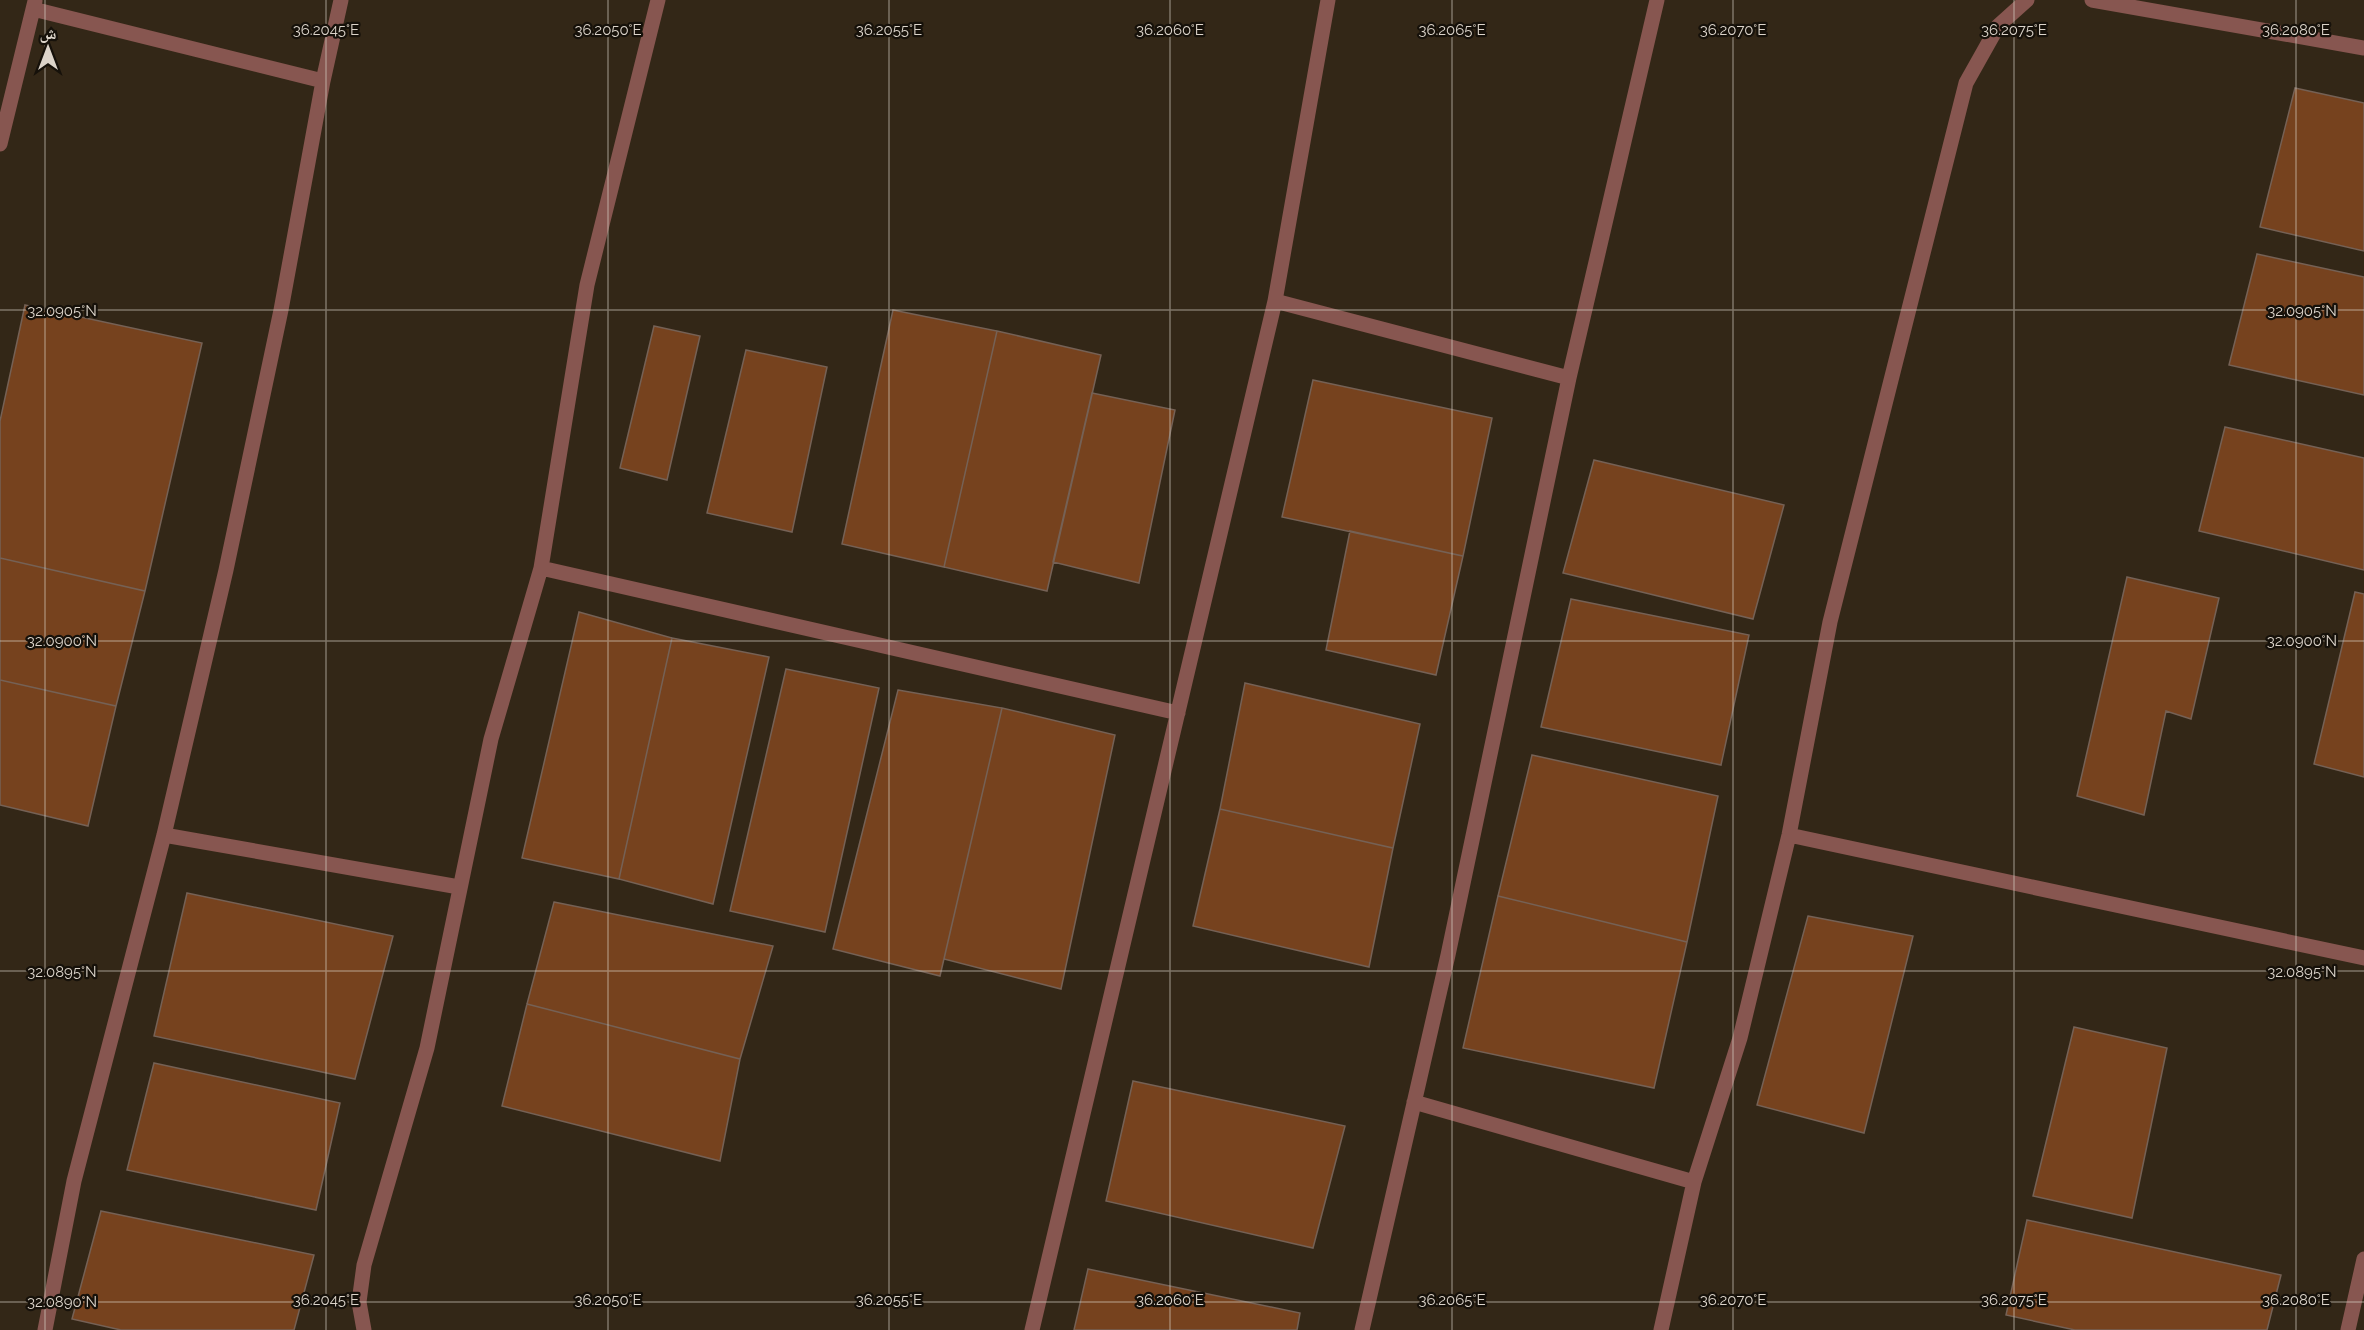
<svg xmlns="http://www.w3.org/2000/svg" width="2364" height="1330" viewBox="0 0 2364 1330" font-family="Raleway,'Noto Naskh Arabic',sans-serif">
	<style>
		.building { fill: #76421e; stroke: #756155; stroke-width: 1.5 }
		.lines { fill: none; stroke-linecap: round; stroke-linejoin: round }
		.minor { stroke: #875650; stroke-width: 15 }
		.ticks { fill: none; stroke: #dcd4ca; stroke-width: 1.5; stroke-opacity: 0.45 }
		.ticks-label { font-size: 15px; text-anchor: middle; fill: #dcd4ca; stroke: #16110a; stroke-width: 4.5; stroke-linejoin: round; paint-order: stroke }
	</style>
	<rect width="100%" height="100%" fill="#332717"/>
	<!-- building -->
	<path class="building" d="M2295,88L2364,103V251L2260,227Z
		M2257,254L2364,277V395L2229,365Z
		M25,305L202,343L145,591L0,558V421Z
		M893,310L997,331L944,567L842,544Z
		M654,326L700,336L667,480L620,468Z
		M997,331L1101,355L1047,591L944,567Z
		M746,350L827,367L792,532L707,513Z
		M1313,380L1492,418L1463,556L1282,517Z
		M1092,393L1175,410L1139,583L1053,562Z
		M2225,427L2364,458V570L2199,531Z
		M1594,460L1784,505L1753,619L1563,573Z
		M1350,531L1463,556L1436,675L1326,650Z
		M0,558L145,591L116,706L0,680Z
		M2127,577L2219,598L2191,719L2166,711L2144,815L2077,796Z
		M2355,592L2364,594V777L2314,764Z
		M1571,599L1749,635L1721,765L1541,727Z
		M579,612L672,638L619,879L522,858Z
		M672,638L769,657L713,904L619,879Z
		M786,669L879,688L825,932L730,911Z
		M0,680L116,706L88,826L0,805Z
		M1245,683L1420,724L1393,848L1220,809Z
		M898,690L1002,708L940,976L833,949Z
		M1002,708L1115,735L1061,989L944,959Z
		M1532,755L1718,796L1687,942L1498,896Z
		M1220,809L1393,848L1369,967L1193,926Z
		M187,893L393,936L355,1079L154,1036Z
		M1498,896L1687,942L1654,1088L1463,1048Z
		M554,902L773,946L740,1059L527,1004Z
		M1808,916L1913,936L1864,1133L1757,1105Z
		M527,1004L740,1059L720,1161L502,1106Z
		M2074,1027L2167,1048L2132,1218L2033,1196Z
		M154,1063L340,1103L316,1210L127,1170Z
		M1133,1081L1345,1126L1313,1248L1106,1201Z
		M101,1211L314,1255L294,1330H121L72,1319Z
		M2027,1220L2281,1275L2267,1330H2075L2006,1315Z
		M1088,1269L1300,1313L1297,1330H1074Z"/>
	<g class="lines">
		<!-- minor -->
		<path class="minor" d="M2092,0L2364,48
			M33,9L323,81
			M0,144L35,1
			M1275,301L1569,378
			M541,568L1178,713
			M164,835L459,887
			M1789,835L2364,958
			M1414,1102L1694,1182
			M45,1330L74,1181L164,835L226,570L281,310L323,81L341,0
			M364,1330L359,1302L364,1265L427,1048L491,739L541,568L587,285L658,0
			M1032,1330L1275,301L1328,0
			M1362,1330L1448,955L1569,378L1657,0
			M1661,1330L1694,1182L1740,1038L1789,835L1830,622L1966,83L1998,26L2027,0
			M2348,1330L2364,1259"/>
	</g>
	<!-- ticks -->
	<path class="ticks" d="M45,0V1330M326,0V1330M608,0V1330M889,0V1330M1170,0V1330M1452,0V1330M1733,0V1330M2014,0V1330M2296,0V1330M0,310H2364M0,641H2364M0,971H2364M0,1302H2364"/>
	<g class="ticks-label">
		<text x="326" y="35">36.2045°E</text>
		<text x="608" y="35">36.2050°E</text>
		<text x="889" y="35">36.2055°E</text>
		<text x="1170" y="35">36.2060°E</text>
		<text x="1452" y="35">36.2065°E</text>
		<text x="1733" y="35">36.2070°E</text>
		<text x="2014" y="35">36.2075°E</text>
		<text x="2296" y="35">36.2080°E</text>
		<text x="62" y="316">32.0905°N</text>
		<text x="2302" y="316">32.0905°N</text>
		<text x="62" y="646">32.0900°N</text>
		<text x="2302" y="646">32.0900°N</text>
		<text x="62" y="977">32.0895°N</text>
		<text x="2302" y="977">32.0895°N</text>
		<text x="326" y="1305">36.2045°E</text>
		<text x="608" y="1305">36.2050°E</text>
		<text x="889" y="1305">36.2055°E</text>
		<text x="1170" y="1305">36.2060°E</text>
		<text x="1452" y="1305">36.2065°E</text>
		<text x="1733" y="1305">36.2070°E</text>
		<text x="2014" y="1305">36.2075°E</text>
		<text x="2296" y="1305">36.2080°E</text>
		<text x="62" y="1307">32.0890°N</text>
	</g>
	<!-- north arrow -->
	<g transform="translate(48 48)" stroke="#16110a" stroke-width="4.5" paint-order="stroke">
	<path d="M0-4.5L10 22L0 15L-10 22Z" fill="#dcd4ca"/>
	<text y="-9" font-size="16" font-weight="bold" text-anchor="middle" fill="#dcd4ca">ش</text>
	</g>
</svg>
